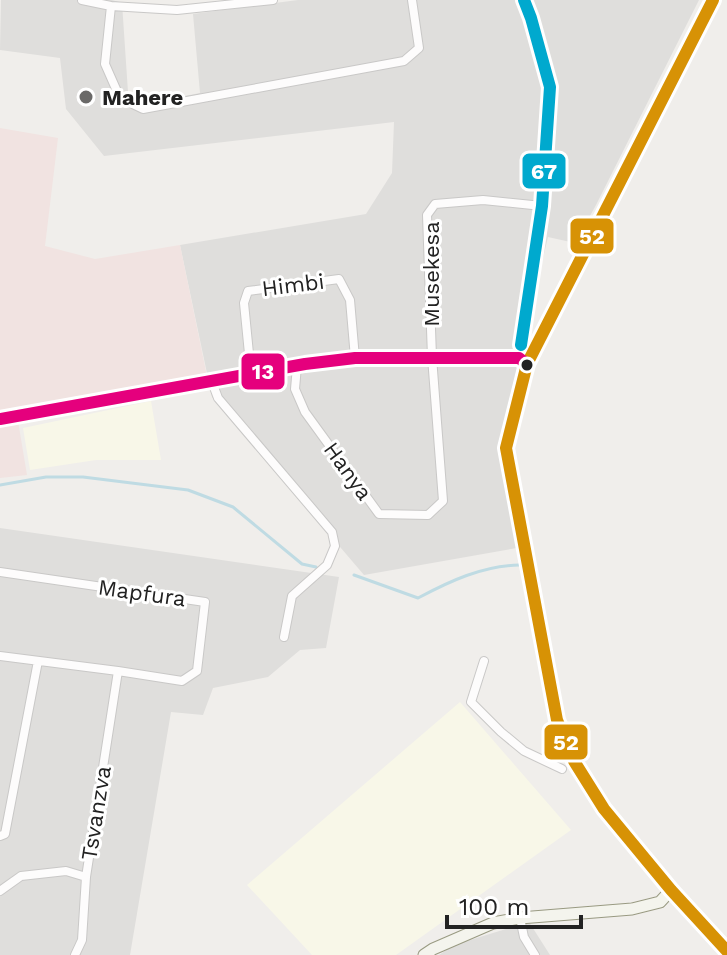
<svg xmlns="http://www.w3.org/2000/svg" width="727" height="955" viewBox="0 0 727 955" font-family="'Work Sans',sans-serif">
	<style>
		.residential { fill: #dfdedc }
		.commercial { fill: #f1e3e1 }
		.education { fill: #f8f7e8 }
		.lines { fill: none; stroke-linecap: round; stroke-linejoin: round }
		.stream { stroke: #bfdbe3; stroke-width: 3 }
		.street-casing { stroke: #c9c8c7; stroke-width: 10 }
		.secondary-casing { stroke: #999a82; stroke-width: 13 }
		.street { stroke: #fdfcfc; stroke-width: 8 }
		.secondary { stroke: #f4f4ed; stroke-width: 11 }
		.bus-1-casing { stroke: #fff; stroke-width: 18 }
		.bus-2-casing { stroke: #fff; stroke-width: 18 }
		.bus-3-casing { stroke: #fff; stroke-width: 18 }
		.bus-1 { stroke: #d79205; stroke-width: 12 }
		.bus-2 { stroke: #00a9ce; stroke-width: 12 }
		.bus-3 { stroke: #e5007d; stroke-width: 12 }
		.poi-dot { fill: #6a6968; stroke: #fff; stroke-width: 3 }
		.bus-dot { fill: #222; stroke: #fff; stroke-width: 3 }
		.labels { text-anchor: middle; dominant-baseline: central; stroke-width: 6; stroke-linejoin: round; paint-order: stroke }
		.poi-label { font-size: 22px; font-weight: bold; fill: #222; stroke: #fff; text-anchor: start }
		.street-label { font-size: 22px; fill: #222; stroke: #fff }
		.line-badge { stroke: #fff; stroke-width: 3 }
		.badge-label { font-size: 22px; text-anchor: middle; font-weight: bold; fill: #fff }
	</style>
	<rect width="100%" height="100%" fill="#f0eeeb"/>
	<!-- residential -->
	<path class="residential" d="M1,0H112L122,3L129,107L200,93L193,14L298,0H699L596,205L575,243L548,237L506,415L528,546L364,575L212,397L180,245L366,214L392,173L394,122L104,156L66,109L60,58L0,50Z
		M0,528L339,577L326,648L300,650L268,677L213,688L203,715L171,712L130,955H0Z
		M529,922L550,955H439L454,945Z"/>
	<!-- commercial -->
	<path class="commercial" d="M0,128L58,138L45,246L95,259L180,245L209,386L18,421L27,475L0,478Z"/>
	<!-- education -->
	<path class="education" d="M151,401L161,460H96L30,470L23,428Z
		M460,702L571,830L396,955H312L247,885Z"/>
	<g class="lines">
		<!-- stream -->
		<path class="stream" d="M0,485L46,477H83L188,490L233,507L302,564L316,567
			M354,575L418,598C450,581 482,566 519,565"/>
		<defs>
			<path id="street" d="M82,0L111,6L177,10L273,0
				M111,6L105,64L120,98L143,109L404,61L419,48L412,0
				M519,358L542,206L550,87L531,18L524,0
				M297,366L295,389L305,412L379,514L428,515L443,501L432,357L427,215L435,204L483,200L542,206
				M251,374L244,303L248,291L339,279L350,300L355,358
				M212,382L218,398L332,532L335,546L327,565L292,596L284,637
				M0,419L305,364L355,358H519L527,364
				M0,572L205,602L197,671L182,681L118,671L0,656
				M484,661L471,702L501,732L524,751L562,769
				M0,836L5,834L38,661
				M0,891L21,876L66,871L86,877
				M520,918L524,937L535,955
				M75,955L82,940L86,877L118,671"/>
			<path id="secondary" d="M713,0L527,364L506,448L557,720L574,761L604,809L671,890L727,951
				M424,955L433,949L493,923L520,918L632,909L660,902L671,890"/>
		</defs>
		<!-- street casing -->
		<use href="#street" class="street-casing"/>
		<!-- secondary casing -->
		<use href="#secondary" class="secondary-casing"/>
		<!-- street -->
		<use href="#street" class="street"/>
		<!-- secondary -->
		<use href="#secondary" class="secondary"/>
		<defs>
			<path id="bus-1" d="M713,0L527,364L506,448L557,720L574,761L604,809L671,890L727,951"/>
			<path id="bus-2" d="M521,345L542,206L550,87L531,18L524,0"/>
			<path id="bus-3" d="M0,419L305,364L355,358H519L527,364"/>
		</defs>
		<!-- bus-1 casing -->
		<use href="#bus-1" class="bus-1-casing"/>
		<!-- bus-2 casing -->
		<use href="#bus-2" class="bus-2-casing"/>
		<!-- bus-3 casing -->
		<use href="#bus-3" class="bus-3-casing"/>
		<!-- bus-1 -->
		<use href="#bus-1" class="bus-1"/>
		<!-- bus-2 -->
		<use href="#bus-2" class="bus-2"/>
		<!-- bus-3 -->
		<use href="#bus-3" class="bus-3"/>
	</g>
	<!-- markers -->
	<circle class="poi-dot" cx="86" cy="97" r="8"/>
	<circle class="bus-dot" cx="527" cy="365" r="7"/>
	<g class="labels">
		<!-- poi labels -->
		<g class="poi-label">
			<text x="102" y="97">Mahere</text>
		</g>
		<!-- street labels -->
		<g class="street-label">
			<text transform="translate(431 274) rotate(-90)">Musekesa</text>
			<text transform="translate(293 285) rotate(-7)">Himbi</text>
			<text transform="translate(348 471) rotate(54)">Hanya</text>
			<text transform="translate(142 593) rotate(8)">Mapfura</text>
			<text transform="translate(96 813) rotate(-81)">Tsvanzva</text>
		</g>
	</g>
	<g class="line-badge">
		<rect x="521" y="152" width="46" height="38" rx="8" fill="#00a9ce"/>
		<rect x="569" y="217" width="46" height="38" rx="8" fill="#d79205"/>
		<rect x="240" y="352" width="46" height="39" rx="8" fill="#e5007d"/>
		<rect x="543" y="723" width="46" height="38" rx="8" fill="#d79205"/>
	</g>
	<g class="badge-label">
		<text x="544" y="179">67</text>
		<text x="592" y="244">52</text>
		<text x="263" y="379">13</text>
		<text x="566" y="750">52</text>
	</g>
	<!-- scale -->
	<path d="M447 915v12h134v-12" fill="none" stroke="#222222" stroke-width="4"/>
	<text x="459" y="915" font-size="24" fill="#222222" stroke="#ffffff" stroke-width="6" paint-order="stroke">100 m</text>
</svg>
